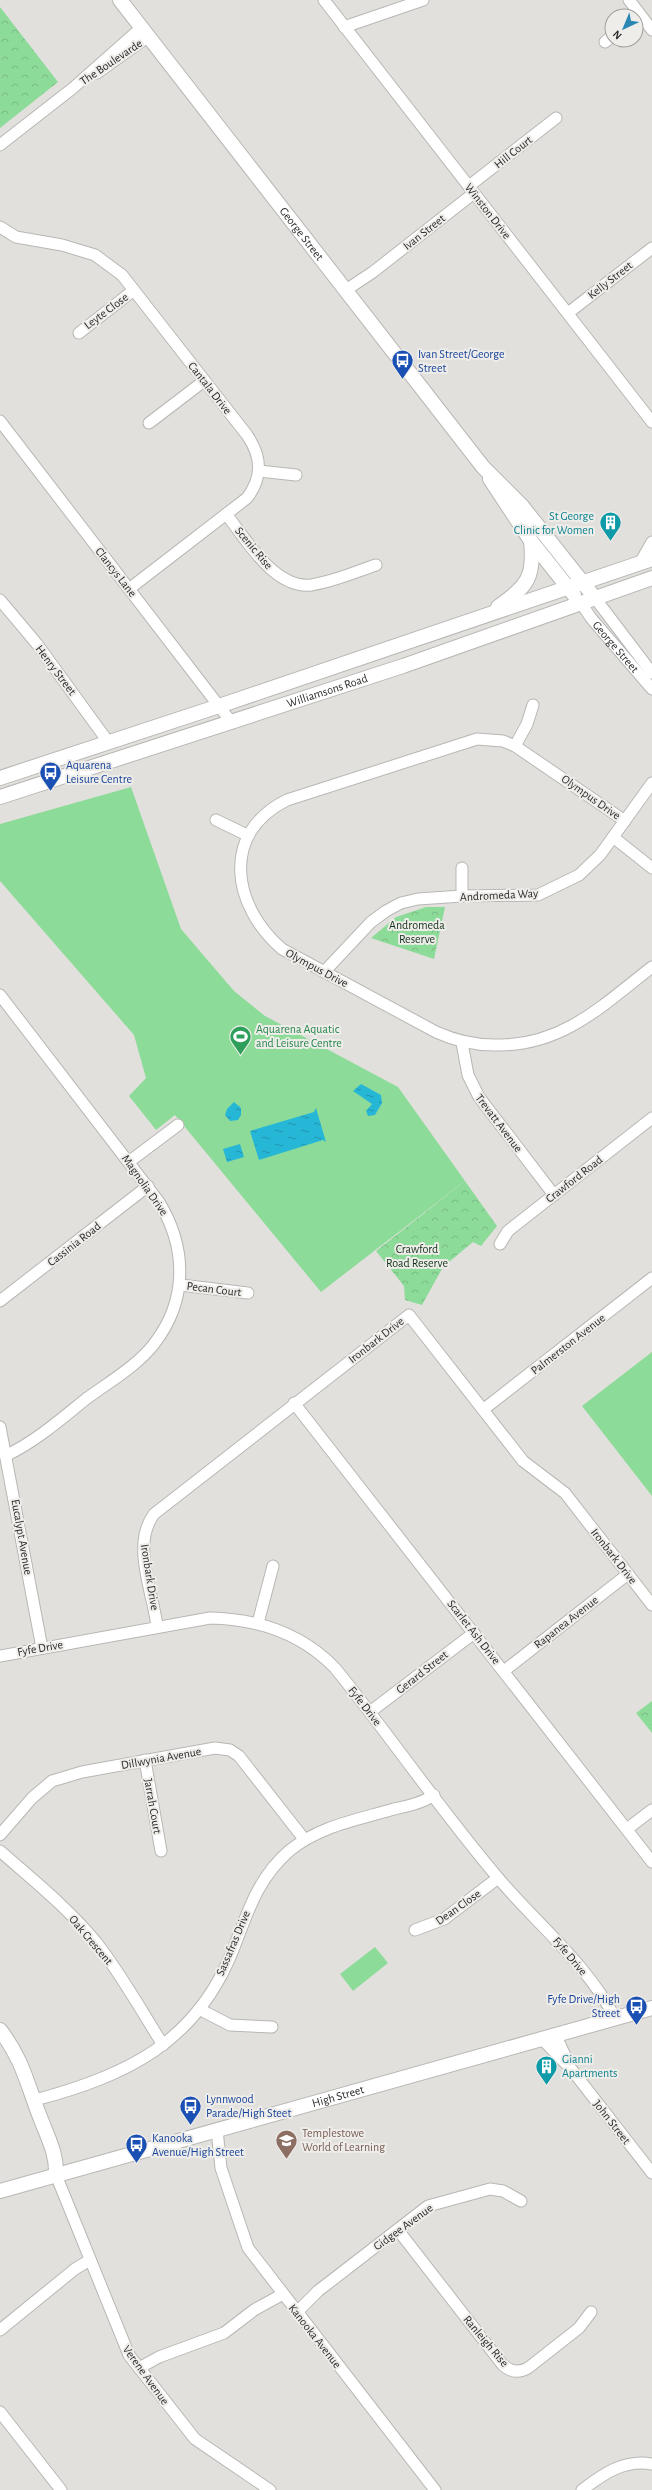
<svg xmlns="http://www.w3.org/2000/svg" width="652" height="2490" viewBox="0 0 652 2490" font-family="'Alegreya Sans',sans-serif">
	<style>
		.green { fill: #8ddb99 }
		.forest { fill: url(#forest-crowns) }
		.water { fill: url(#water-ripples) }
		.lines { fill: none; stroke-linecap: round; stroke-linejoin: round }
		.minor-casing { stroke: #b9b7b4; stroke-width: 13 }
		.major-casing { stroke: #b9b7b4; stroke-width: 16 }
		.minor { stroke: #fff; stroke-width: 11 }
		.major { stroke: #fff; stroke-width: 14 }
		.labels { text-anchor: middle; dominant-baseline: central; stroke-width: 4; stroke-linejoin: round; paint-order: stroke }
		.street-label { font-size: 12px; fill: #2b2a29; stroke: #efedea }
		.transit-label { font-size: 12px; fill: #164399; stroke: #efedea; text-anchor: start }
		.culture-label { font-size: 12px; fill: #0d838f; stroke: #efedea; text-anchor: end }
		.park-label { font-size: 12px; fill: #123319; stroke: #efedea }
		.leisure-label { font-size: 12px; fill: #27864d; stroke: #efedea; text-anchor: start }
		.education-label { font-size: 12px; fill: #785e54; stroke: #efedea; text-anchor: start }
	</style>
	<defs>
		<pattern id="forest-crowns" width="20" height="18" patternUnits="userSpaceOnUse"><rect width="20" height="18" fill="#8ddb99"/><path d="M2 6a3 3 0 1 1 6 0M12 15a3 3 0 1 1 6 0" fill="none" stroke="#7abc84"/></pattern>
		<pattern id="water-ripples" width="26" height="14" patternUnits="userSpaceOnUse"><rect width="26" height="14" fill="#26b6d6"/><path d="M2 4q2-2 4 0t4 0M15 11q2-2 4 0t4 0" fill="none" stroke="#2194ae"/></pattern>
	</defs>
	<rect width="100%" height="100%" fill="#e2e0dd"/>
	<!-- green -->
	<path class="green" d="M131,787L181,929L234,991L265,1016L398,1087L465,1181L321,1292L175,1115L156,1130L129,1096L146,1078L134,1035L0,881V824Z
		M652,1352V1496L582,1406Z
		M375,1947L388,1963L353,1991L340,1974Z"/>
	<!-- forest -->
	<path class="forest" d="M0,7L58,82L0,128Z
		M426,907H445L434,959L371,938L396,917Z
		M465,1181L497,1226L481,1246L473,1242L443,1267L422,1305L405,1300L404,1286L376,1251Z
		M652,1701V1733L636,1713Z"/>
	<!-- water -->
	<path class="water" d="M361,1084L381,1095L382,1103L375,1115L368,1116L366,1111L372,1104L353,1091Z
		M234,1102L241,1108V1115L238,1120L230,1121L225,1115L227,1109Z
		M316,1108L326,1142L323,1140L259,1160L250,1131L314,1112Z
		M240,1144L244,1157L227,1162L223,1149Z"/>
	<g class="lines">
		<defs>
			<g id="minor">
				<path d="M324,0L652,422"/>
				<path d="M629,0L652,30"/>
				<path d="M344,27L423,0"/>
				<path d="M605,42L612,36"/>
				<path d="M97,73L149,36"/>
				<path d="M0,145L73,88L142,27"/>
				<path d="M469,186L556,118"/>
				<path d="M0,227L16,237L62,245L95,255L122,275L247,435C262,457 263,477 247,498L129,589"/>
				<path d="M346,290L373,272L474,193"/>
				<path d="M568,313L652,248"/>
				<path d="M79,333L134,290"/>
				<path d="M0,421L232,723"/>
				<path d="M149,423L204,381"/>
				<path d="M259,471L296,475"/>
				<path d="M226,514C246,539 274,589 311,585C333,582 355,572 376,565"/>
				<path d="M640,563L652,542"/>
				<path d="M595,598L652,673"/>
				<path d="M0,600L37,644L109,743"/>
				<path id="s1" d="M581,603L591,618L652,689"/>
				<path d="M515,746L527,724L533,705"/>
				<path d="M216,820L247,835"/>
				<path d="M625,821L515,746L503,741L477,739L287,800C220,833 232,906 282,949L436,1032C458,1042 477,1046 501,1045C565,1044 604,1004 652,967"/>
				<path d="M613,837L652,868"/>
				<path d="M462,868V896"/>
				<path d="M324,972L371,922L386,911L401,903L418,899L462,896L538,895L579,875L600,855L652,783"/>
				<path d="M0,995L159,1202C187,1248 188,1300 154,1344C137,1366 109,1382 86,1399C61,1419 36,1441 7,1455"/>
				<path d="M462,1043L468,1075L479,1097L554,1195"/>
				<path d="M130,1161L178,1125"/>
				<path d="M500,1244L508,1231L652,1118"/>
				<path d="M181,1285L248,1293"/>
				<path d="M0,1301L148,1186"/>
				<path d="M294,1403L652,1862"/>
				<path d="M484,1409L652,1278"/>
				<path d="M0,1427L42,1648"/>
				<path d="M258,1623L273,1566"/>
				<path d="M157,1626C153,1592 131,1545 154,1514L409,1315L523,1461L565,1493L652,1605"/>
				<path d="M0,1656L210,1618C257,1619 301,1633 335,1668C391,1737 441,1811 499,1879C538,1925 587,1964 615,2018"/>
				<path d="M504,1671L628,1574"/>
				<path d="M370,1712L474,1633"/>
				<path d="M145,1760L161,1851"/>
				<path d="M627,1829L652,1810"/>
				<path d="M0,1835L32,1798L52,1781L82,1772L215,1748L230,1750L239,1756L304,1839"/>
				<path d="M0,1851C33,1880 68,1908 96,1942C121,1974 141,2010 163,2045"/>
				<path d="M415,1930L444,1919L498,1878"/>
				<path d="M199,2009L230,2025L272,2027"/>
				<path d="M556,2036L567,2060"/>
				<path d="M542,2039L572,2070L652,2173"/>
				<path d="M35,2100C126,2076 196,2043 233,1950C248,1912 257,1879 289,1851C319,1826 357,1820 394,1809C408,1806 422,1803 434,1795"/>
				<path d="M217,2130L221,2168L248,2248L435,2490"/>
				<path d="M56,2175L129,2355L195,2439L270,2490"/>
				<path d="M398,2230L502,2364C510,2372 519,2373 528,2368L579,2328L591,2312"/>
				<path d="M297,2312L318,2291L428,2206L490,2189L503,2191L521,2201"/>
				<path d="M0,2330L75,2269L90,2260"/>
				<path d="M139,2368L159,2357L224,2333L254,2310L283,2294"/>
				<path d="M0,2412L61,2490"/>
				<path d="M582,2490C603,2474 624,2459 652,2464"/>
			</g>
			<g id="major">
				<path id="s2" d="M120,0L483,467L522,506L595,598"/>
				<path d="M490,479L531,541L574,595"/>
				<path d="M498,607C527,586 535,578 531,541"/>
				<path d="M0,778L219,706L652,559"/>
				<path id="s3" d="M0,797L403,666L652,578"/>
				<path d="M0,2030C24,2061 28,2088 42,2122C49,2140 57,2155 56,2175"/>
				<path id="s4" d="M0,2191L652,2008"/>
			</g>
		</defs>
		<!-- minor casing -->
		<use href="#minor" class="minor-casing"/>
		<!-- major casing -->
		<use href="#major" class="major-casing"/>
		<!-- minor -->
		<use href="#minor" class="minor"/>
		<!-- major -->
		<use href="#major" class="major"/>
	</g>
	<!-- icons -->
	<defs>
		<symbol id="bus-pin" viewBox="-11 -11 22 30"><path d="M0 17L-7.5 6A9.5 9.5 0 1 1 7.5 6Z" fill="#1a4fb4" stroke="#efedea"/><path d="M-5-6H5V4H4V6H2V4H-2V6H-4V4H-5ZM-3.5-4V0h7V-4ZM-3.5 1.2v1.5H-2V1.2ZM2 1.2v1.5H3.5V1.2Z" fill="#fff"/></symbol>
		<symbol id="building-pin" viewBox="-11 -11 22 30"><path d="M0 17L-7.5 6A9.5 9.5 0 1 1 7.5 6Z" fill="#0f9aa8" stroke="#efedea"/><path d="M-4-6H4V6H1V3H-1V6H-4ZM-2.5-4.3h1.7v1.8h-1.7ZM.8-4.3h1.7v1.8H.8ZM-2.5-1h1.7V.8h-1.7ZM.8-1h1.7V.8H.8Z" fill="#fff"/></symbol>
		<symbol id="stadium-pin" viewBox="-11 -11 22 30"><path d="M0 17L-7.5 6A9.5 9.5 0 1 1 7.5 6Z" fill="#2e9e5b" stroke="#efedea"/><path d="M0-5a6.5 5 0 1 0 0 10a6.5 5 0 1 0 0-10ZM-3.5-1.8h7v3.6h-7Z" fill="#fff"/></symbol>
		<symbol id="school-pin" viewBox="-11 -11 22 30"><path d="M0 17L-7.5 6A9.5 9.5 0 1 1 7.5 6Z" fill="#8d6e63" stroke="#efedea"/><path d="M0-5L7-2L0 1L-7-2ZM-4 1L0 2.5L4 1V4Q0 6-4 4Z" fill="#fff"/></symbol>
	</defs>
	<g fill-rule="evenodd">
		<use href="#bus-pin" x="390" y="348" width="25" height="34"/>
		<use href="#building-pin" x="598" y="510" width="25" height="34"/>
		<use href="#bus-pin" x="38" y="760" width="25" height="34"/>
		<use href="#stadium-pin" x="228" y="1024" width="25" height="34"/>
		<use href="#bus-pin" x="624" y="1994" width="25" height="34"/>
		<use href="#building-pin" x="534" y="2054" width="25" height="34"/>
		<use href="#bus-pin" x="178" y="2094" width="25" height="34"/>
		<use href="#school-pin" x="274" y="2128" width="25" height="34"/>
		<use href="#bus-pin" x="124" y="2132" width="25" height="34"/>
	</g>
	<g class="labels">
		<!-- street labels -->
		<g class="street-label">
			<text transform="translate(111 62) rotate(-34)">The Boulevarde</text>
			<text transform="translate(513 152) rotate(-38)">Hill Court</text>
			<text transform="translate(488 211) rotate(52)">Winston Drive</text>
			<text transform="translate(424 232) rotate(-38)">Ivan Street</text>
			<text stroke="none"><textPath href="#s2" startOffset="296">George Street</textPath></text>
			<text transform="translate(610 280) rotate(-38)">Kelly Street</text>
			<text transform="translate(106 311) rotate(-37)">Leyte Close</text>
			<text transform="translate(210 388) rotate(52)">Cantala Drive</text>
			<text transform="translate(254 548) rotate(50)">Scenic Rise</text>
			<text transform="translate(116 572) rotate(52)">Clancys Lane</text>
			<text stroke="none"><textPath href="#s1" startOffset="56">George Street</textPath></text>
			<text transform="translate(56 670) rotate(53)">Henry Street</text>
			<text stroke="none"><textPath href="#s3" startOffset="344">Williamsons Road</textPath></text>
			<text transform="translate(591 797) rotate(35)">Olympus Drive</text>
			<text transform="translate(499 895) rotate(-3)">Andromeda Way</text>
			<text transform="translate(317 968) rotate(28)">Olympus Drive</text>
			<text transform="translate(499 1123) rotate(53)">Trevatt Avenue</text>
			<text transform="translate(574 1179) rotate(-38)">Crawford Road</text>
			<text transform="translate(145 1185) rotate(55)">Magnolia Drive</text>
			<text transform="translate(74 1244) rotate(-38)">Cassinia Road</text>
			<text transform="translate(214 1289) rotate(7)">Pecan Court</text>
			<text transform="translate(376 1340) rotate(-38)">Ironbark Drive</text>
			<text transform="translate(568 1344) rotate(-38)">Palmerston Avenue</text>
			<text transform="translate(22 1537) rotate(80)">Eucalypt Avenue</text>
			<text transform="translate(614 1556) rotate(52)">Ironbark Drive</text>
			<text transform="translate(150 1577) rotate(81)">Ironbark Drive</text>
			<text transform="translate(566 1622) rotate(-38)">Rapanea Avenue</text>
			<text transform="translate(474 1632) rotate(52)">Scarlet Ash Drive</text>
			<text transform="translate(40 1648) rotate(-10)">Fyfe Drive</text>
			<text transform="translate(422 1672) rotate(-38)">Gerard Street</text>
			<text transform="translate(365 1706) rotate(52)">Fyfe Drive</text>
			<text transform="translate(161 1758) rotate(-10)">Dillwynia Avenue</text>
			<text transform="translate(153 1806) rotate(80)">Jarrah Court</text>
			<text transform="translate(458 1907) rotate(-35)">Dean Close</text>
			<text transform="translate(91 1940) rotate(50)">Oak Crescent</text>
			<text transform="translate(233 1943) rotate(-67)">Sassafras Drive</text>
			<text transform="translate(570 1956) rotate(50)">Fyfe Drive</text>
			<text stroke="none"><textPath href="#s4" startOffset="351">High Street</textPath></text>
			<text transform="translate(612 2122) rotate(52)">John Street</text>
			<text transform="translate(403 2227) rotate(-36)">Gidgee Avenue</text>
			<text transform="translate(315 2336) rotate(52)">Kanooka Avenue</text>
			<text transform="translate(486 2341) rotate(50)">Ranleigh Rise</text>
			<text transform="translate(146 2375) rotate(54)">Verene Avenue</text>
		</g>
		<!-- transit labels -->
		<g class="transit-label">
			<text x="418" y="354">Ivan Street/George<tspan x="418" dy="14">Street</tspan></text>
			<text x="66" y="765">Aquarena<tspan x="66" dy="14">Leisure Centre</tspan></text>
			<text x="620" y="1999" text-anchor="end">Fyfe Drive/High<tspan x="620" dy="14">Street</tspan></text>
			<text x="206" y="2099">Lynnwood<tspan x="206" dy="14">Parade/High Steet</tspan></text>
			<text x="152" y="2138">Kanooka<tspan x="152" dy="14">Avenue/High Street</tspan></text>
		</g>
		<!-- culture labels -->
		<g class="culture-label">
			<text x="594" y="516">St George<tspan x="594" dy="14">Clinic for Women</tspan></text>
			<text x="562" y="2059" text-anchor="start">Gianni<tspan x="562" dy="14">Apartments</tspan></text>
		</g>
		<!-- park labels -->
		<g class="park-label">
			<text x="417" y="925">Andromeda<tspan x="417" dy="14">Reserve</tspan></text>
			<text x="417" y="1249">Crawford<tspan x="417" dy="14">Road Reserve</tspan></text>
		</g>
		<!-- leisure labels -->
		<g class="leisure-label">
			<text x="256" y="1029">Aquarena Aquatic<tspan x="256" dy="14">and Leisure Centre</tspan></text>
		</g>
		<!-- education labels -->
		<g class="education-label">
			<text x="302" y="2133">Templestowe<tspan x="302" dy="14">World of Learning</tspan></text>
		</g>
	</g>
	<!-- north arrow -->
	<g transform="translate(624 28) rotate(224)"><circle r="19" fill="#efedea" stroke="#a19f9d"/>
	<path d="M0-3L7 15L0 10L-7 15Z" fill="#2b86b3"/>
	<text y="-6" font-size="11" font-weight="bold" text-anchor="middle" fill="#2b2a29">N</text>
	</g>
</svg>
